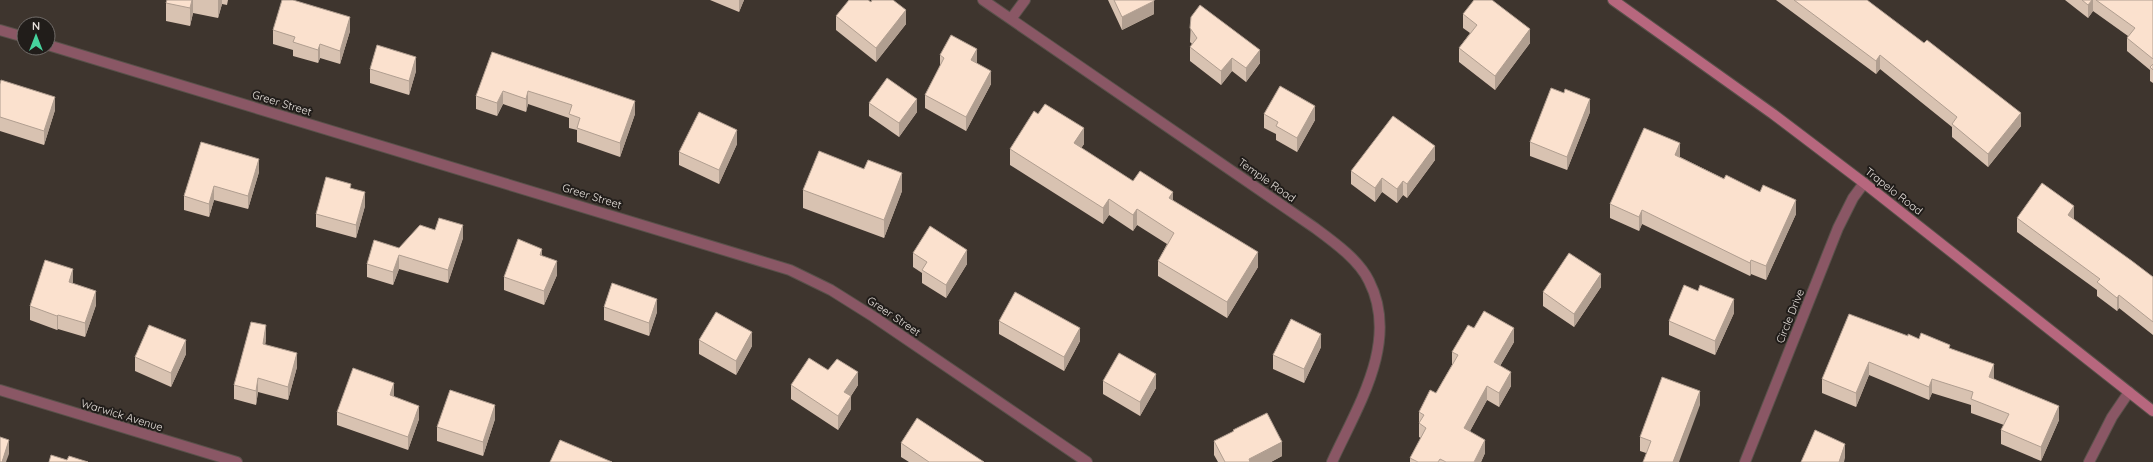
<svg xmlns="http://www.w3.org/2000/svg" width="2153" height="462" viewBox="0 0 2153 462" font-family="Quicksand,sans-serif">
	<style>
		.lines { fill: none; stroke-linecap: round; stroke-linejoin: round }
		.street-casing { stroke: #59514a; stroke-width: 12 }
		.secondary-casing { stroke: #59514a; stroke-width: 12 }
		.street { stroke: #8a5765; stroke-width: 10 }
		.secondary { stroke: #b7677e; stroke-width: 10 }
		.wall { fill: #d8c2b1 }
		.shaded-wall { fill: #b09e90 }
		.building { fill: #fbe1ce; stroke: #b09e90 }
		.labels { text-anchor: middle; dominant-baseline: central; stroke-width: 4; stroke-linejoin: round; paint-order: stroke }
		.street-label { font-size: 11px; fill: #e7e1dc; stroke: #211d1a }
	</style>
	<rect width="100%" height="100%" fill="#3e352e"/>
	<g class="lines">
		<defs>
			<path id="street" d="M983,0L1315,228C1334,242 1359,260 1369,281C1400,342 1357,407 1332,462
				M1011,19L1025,0
				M0,30L24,37
				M48,45L790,270L831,290L874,317L1087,462
				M0,390L237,462
				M1745,462L1838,228L1853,198L1864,183
				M2089,462L2112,417L2129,392"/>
			<path id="secondary" d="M1613,0L1773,114L1864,183L2153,411"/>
		</defs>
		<!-- street casing -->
		<use href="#street" class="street-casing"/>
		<!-- secondary casing -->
		<use href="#secondary" class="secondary-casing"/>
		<!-- street -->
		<use href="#street" class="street"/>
		<!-- secondary -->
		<use href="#secondary" class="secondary"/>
	</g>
	<!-- wall -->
	<path class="wall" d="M167,0H228L227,5L222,4L218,18L193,13L190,26L166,21V3Z
		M710,0H744L739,12Z
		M1108,0H1154V14L1122,30Z
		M1776,0H1867L2021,126L1988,167L1952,137V127L1880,69L1876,74Z
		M2065,0H2153V83L2150,81V70L2127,51V38L2128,36L2093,11L2088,18Z
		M871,2L906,24L876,62L836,30V16Z
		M1463,14L1530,43L1495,90L1459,62V48L1470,33L1463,28Z
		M1191,17L1260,63L1246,82L1232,71L1221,85L1190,61V47L1192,44L1190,42Z
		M273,30L350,31L340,64L320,58L318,63L293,56V50L273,44Z
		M492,52L635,114L620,157L577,142V130L569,128V118L528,104L526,112L503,104L497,116L476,109V96Z
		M940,55L977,63L991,84L966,131L925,108V95L940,66Z
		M370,69L416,71L409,95L370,83Z
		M0,84L55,110L44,145L0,131Z
		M869,103L917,112L899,137L869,116Z
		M1590,112L1567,170L1530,156V142Z
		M1264,114L1315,120L1297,152L1276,140V134L1264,128Z
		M201,142L259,172L248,209L214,200L209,217L184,210V196Z
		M737,144L719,184L679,165V152Z
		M1084,144L1081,148L1133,181L1173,201L1258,267L1227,318L1158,276V261L1167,244L1137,225L1133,231L1109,215L1103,224L1010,165V149Z
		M1680,157L1796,214L1766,280L1751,274L1750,276L1642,224L1639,231L1610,218V204Z
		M1435,160L1407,198L1403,195L1397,203L1382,192L1375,202L1351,184V171Z
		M351,188L365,206L356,238L316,227V214Z
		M803,190L902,191L884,238L803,208Z
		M2017,218L2074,220L2153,277V335L2119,308L2117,311L2097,296V290L2017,232Z
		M435,230L463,238L448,283L399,269L393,285L367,277V264Z
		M913,253L967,264L946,298L922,283V273L913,267Z
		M542,256L557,275L544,305L504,290V277Z
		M73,282L72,284L96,305L85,337L58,329L57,330L30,320V306Z
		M1601,287L1574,327L1543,306V292Z
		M604,307L657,312L649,336L604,320Z
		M1734,313L1715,355L1669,335V321Z
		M999,321L1080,341L1064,371L999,334Z
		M1474,328L1514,342L1500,366L1511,386L1499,407L1487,400L1470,431L1485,453L1481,462H1410V458L1421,438L1419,437V412L1436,393L1452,365V352Z
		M1908,336L1919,339L1950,349L1994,378H1993L2059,420L2041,461L2001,444V430L2004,425L1971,413V405L1932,393L1929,400L1869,375L1856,407L1822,393V379Z
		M266,339L265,345L297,367L288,400L258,392L256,405L234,399V385Z
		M699,340L752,346L736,375L699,354Z
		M1321,347L1304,383L1273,369V355Z
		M186,354L171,387L135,371V357Z
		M828,370L858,385L851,396V409L838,430L791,399V385Z
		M1103,381L1156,388L1140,416L1103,394Z
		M394,397L419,419L408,450L337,425V412Z
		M1700,405L1646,453L1640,451V437Z
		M495,419L483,456L437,441V427Z
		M1233,430L1282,456L1271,462H1218L1214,455V441L1233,432Z
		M901,443L984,462H909L901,457Z"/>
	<!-- shaded-wall -->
	<path class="shaded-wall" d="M192,0H193V13L190,26V8Z
		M218,0H222V4L218,18Z
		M739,0H744L739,12Z
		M2092,0H2093V11L2088,18V5Z
		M1154,1V14L1122,30V17Z
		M906,10V24L876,62V48Z
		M350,17V31L340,64V51Z
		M1530,29V43L1495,90V76Z
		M320,44V58L318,63V50Z
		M977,49V63L971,74V60Z
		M1260,50V63L1246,82V68Z
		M1880,55V69L1876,74V61Z
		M416,57V71L409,95V81Z
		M1232,58V71L1221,85V71Z
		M991,71V84L966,131V117Z
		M503,91V104L497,116V103Z
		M528,91V104L526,112V99Z
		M55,97V110L44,145V131Z
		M917,99V112L899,137V123Z
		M1590,99V112L1567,170V157Z
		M635,101V114L620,157V143Z
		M1315,106V120L1297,152V138Z
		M2021,113V126L1988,167V154Z
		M1084,128V144L1074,159V143Z
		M737,130V144L719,184V170Z
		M1680,143V157L1675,168V155Z
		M1435,146V160L1407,198V184Z
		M259,159V172L248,209V196Z
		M902,173V191L884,238V220Z
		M1382,178V192L1375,202V188Z
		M1403,181V195L1397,203V189Z
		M214,186V200L209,217V204Z
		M365,192V206L356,238V225Z
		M1173,192V208L1169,198Z
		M1109,199V215L1103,224V208Z
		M1796,200V214L1766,280V266Z
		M2074,206V220L2068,215Z
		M1137,209V225L1133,231V215Z
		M1642,210V224L1639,231V217Z
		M463,225V238L448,283V270Z
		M542,249V262L540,255Z
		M967,250V264L946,298V285Z
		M1258,252V267L1227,318V302Z
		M399,255V269L393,285V272Z
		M1751,260V274L1750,276V263Z
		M557,261V275L544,305V291Z
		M73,269V282L69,296V282Z
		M1601,274V287L1574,327V314Z
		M96,291V305L85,337V323Z
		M2119,295V308L2117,311V298Z
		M657,299V312L649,336V323Z
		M1734,299V313L1715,355V341Z
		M58,315V329L57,330V316Z
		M266,325V339L263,358V344Z
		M1080,328V341L1064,371V357Z
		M1514,328V342L1494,376V362Z
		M752,332V346L736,375V361Z
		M1321,334V347L1304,383V369Z
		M186,340V354L171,387V373Z
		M297,353V367L288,400V387Z
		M1869,362V375L1856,407V393Z
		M1994,364V378L1989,390V377Z
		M858,372V385L844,406V392Z
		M1511,372V386L1499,407V393Z
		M1156,374V388L1140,416V402Z
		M258,378V392L256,405V391Z
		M1932,379V393L1929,400V387Z
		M394,383V396L390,409V395Z
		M1487,386V400L1464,442V428Z
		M1700,391V405L1679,462H1673Z
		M851,396V409L838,430V416Z
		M495,405V419L483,456V442Z
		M419,406V419L408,450V437Z
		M2059,406V420L2041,461V447Z
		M9,440V454L6,462H2Z
		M1485,440V453L1481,462H1474Z
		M1282,442V456L1271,462H1249V459Z
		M1845,444V458L1844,462H1839Z"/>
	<!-- building -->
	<path class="building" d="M167,0H192L190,8L166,3Z
		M282,0H293L350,17L340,51L320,44L318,50L293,42L295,37L273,30Z
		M849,0H868L871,2L872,0H893L906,10L876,48L836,16Z
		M1114,0H1154V1L1122,17Z
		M1474,0H1492L1530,29L1495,76L1459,48L1477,25L1463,14Z
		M1794,0H1867L1924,43L1927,40L2021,113L1988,154L1952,124L1957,117L1880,55L1876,61Z
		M2082,0H2092L2088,5Z
		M2096,0H2153V59L2127,38L2135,28Z
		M1200,5L1260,50L1246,68L1232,58L1221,71L1190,47L1197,38L1190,28L1191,17Z
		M951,35L977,49L971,60L991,71L966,117L925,95L944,58L940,55Z
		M377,45L416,57L409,81L370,69Z
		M492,52L635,101L620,143L577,128L580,118L569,114L572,105L528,91L526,99L503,91L497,103L476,96Z
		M2153,64V70L2150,67Z
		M887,78L917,99L899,123L869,103Z
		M1,80L55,97L44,131L0,117V84Z
		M1280,86L1315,106L1297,138L1276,126L1278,122L1264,114Z
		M1551,88L1564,93L1565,89L1590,99L1567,157L1530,142Z
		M1045,104L1084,128L1074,143L1133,181L1140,171L1173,192L1169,198L1258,252L1227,302L1158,261L1174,233L1137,209L1133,215L1109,199L1103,208L1010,149L1034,111L1038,114Z
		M699,112L737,130L719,170L679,152Z
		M1393,116L1435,146L1407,184L1403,181L1397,189L1382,178L1375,188L1351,171Z
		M1644,128L1680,143L1675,155L1724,179L1726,175L1760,192L1763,185L1796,200L1766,266L1751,260L1750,263L1642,210L1639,217L1610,204Z
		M201,142L259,159L248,196L214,186L209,204L184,196Z
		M819,151L864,169L868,160L902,173L884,220L803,190Z
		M326,177L351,184L350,188L365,192L356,225L316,214Z
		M2042,183L2074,206L2068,215L2132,261L2153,277V322L2119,295L2117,298L2097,282L2100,279L2017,218Z
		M439,218L463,225L448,270L399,255L393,272L367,264L374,240L399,248L420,225L435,230Z
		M930,226L967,250L946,285L922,270L927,262L913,253Z
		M518,239L542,249L540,255L557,261L544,291L504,277Z
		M1569,253L1601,274L1574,314L1543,292Z
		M45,260L73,269L69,282L96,291L85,323L58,315L57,316L30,306Z
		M612,283L657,299L649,323L604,307Z
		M1684,285L1698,291L1700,285L1734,299L1715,341L1669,321Z
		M1015,292L1080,328L1064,357L999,321Z
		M1484,311L1514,328L1494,362L1511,372L1499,393L1487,386L1464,428L1485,440L1474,462H1446L1440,459L1438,462H1418L1410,458L1426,428L1419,423L1424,415L1419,412L1430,390L1436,393L1458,355L1452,352L1468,325L1474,328Z
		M716,312L752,332L736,361L699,340Z
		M1849,314L1908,336V334L1919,339L1921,333L1950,345L1949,348L1994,364L1989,377L2059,406L2041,447L2001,430L2009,414L1971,399L1973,392L1932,379L1929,387L1869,362L1856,393L1822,379Z
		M1291,319L1321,334L1304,369L1273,355Z
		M251,322L266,325L263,344L297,353L288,387L258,378L256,391L234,385Z
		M149,325L186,340L171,373L135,357Z
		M1119,353L1156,374L1140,402L1103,381Z
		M809,358L828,370L837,359L858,372L844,392L851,396L838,416L791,385Z
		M353,368L394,383L390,395L419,406L408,437L337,412Z
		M1662,377L1700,391L1673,462H1643L1651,441L1640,437Z
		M450,390L495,405L483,442L437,427Z
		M1267,413L1282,442L1249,459L1250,462H1225L1214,441L1234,431L1233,430Z
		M917,418L984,462H929L901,443Z
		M1815,430L1845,444L1839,462H1801Z
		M0,437L9,440L2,462H0Z
		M560,440L612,462H550Z
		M51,455L67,460L69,456L88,462H49Z"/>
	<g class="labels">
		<!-- street labels -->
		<g class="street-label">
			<text transform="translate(282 103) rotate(17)">Greer Street</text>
			<text transform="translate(1267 180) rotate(35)">Temple Road</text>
			<text transform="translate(1894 191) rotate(38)">Trapelo Road</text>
			<text transform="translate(592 196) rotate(17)">Greer Street</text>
			<text transform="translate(894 316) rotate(34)">Greer Street</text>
			<text transform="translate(1790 316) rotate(-68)">Circle Drive</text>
			<text transform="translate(122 415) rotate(17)">Warwick Avenue</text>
		</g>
	</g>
	<!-- north arrow -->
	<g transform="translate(36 36)"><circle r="19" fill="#211d1a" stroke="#706b68"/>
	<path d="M0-3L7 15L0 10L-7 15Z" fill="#46d49e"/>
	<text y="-6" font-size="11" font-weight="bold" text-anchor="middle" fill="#e7e1dc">N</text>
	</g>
</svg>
